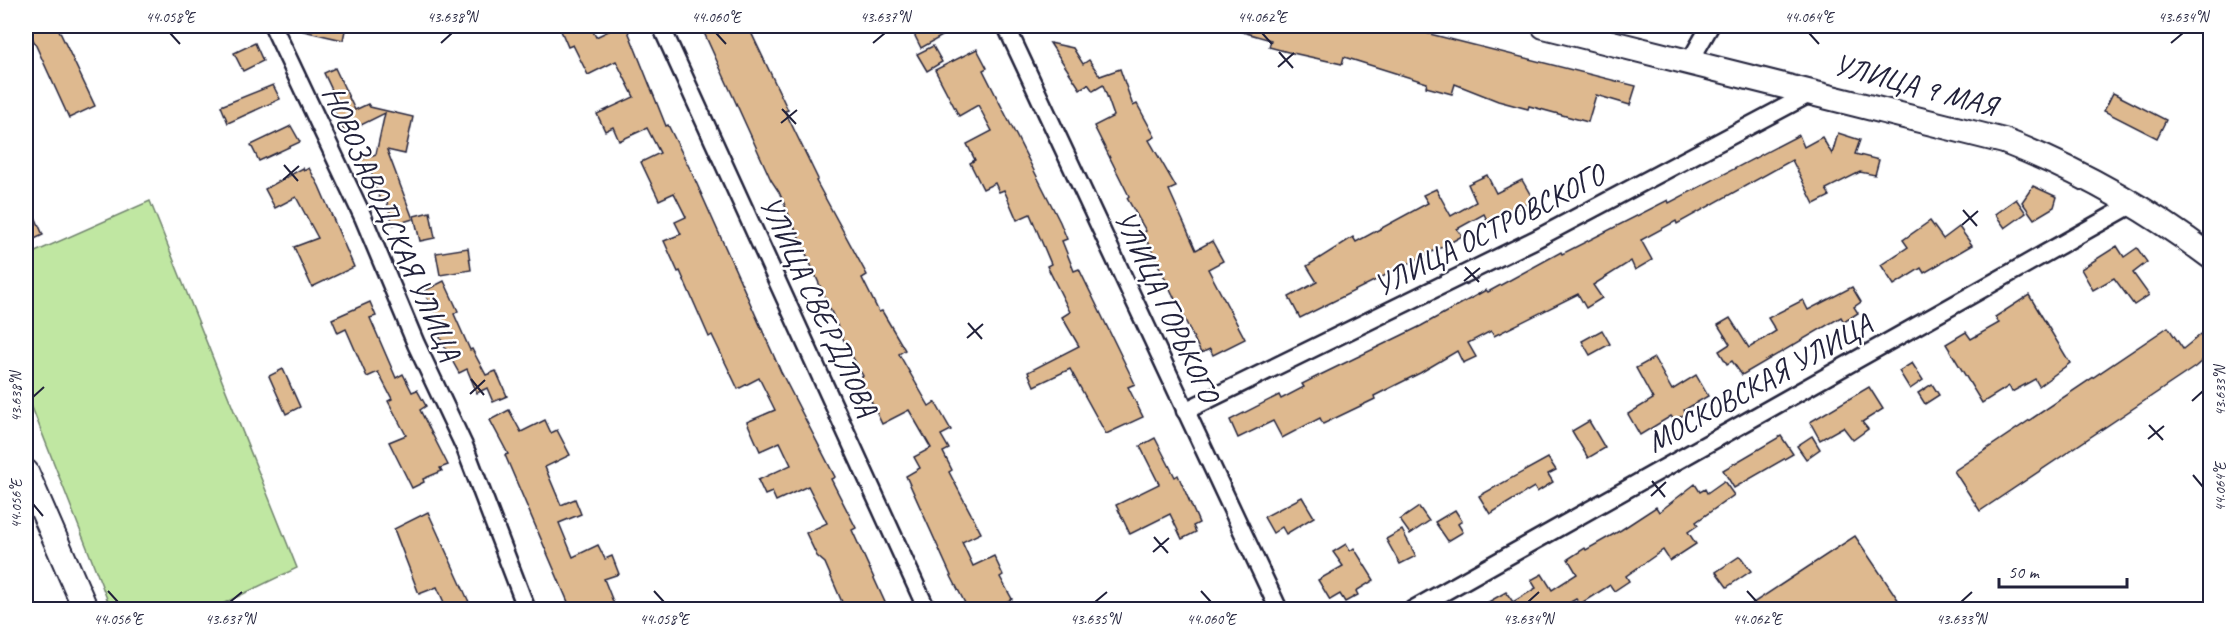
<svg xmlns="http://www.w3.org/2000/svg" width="2236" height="635" font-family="Caveat,sans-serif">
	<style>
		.green { fill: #c0e7a2; stroke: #71846e; stroke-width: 1.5 }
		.building { fill: #deb98f; stroke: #22223b; stroke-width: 1.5 }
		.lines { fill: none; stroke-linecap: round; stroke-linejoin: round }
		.street-casing { stroke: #22223b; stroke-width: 21 }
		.secondary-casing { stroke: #22223b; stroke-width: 28 }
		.street { stroke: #fff; stroke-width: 16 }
		.secondary { stroke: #fff; stroke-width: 24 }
		.ticks { fill: none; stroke: #22223b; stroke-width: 2 }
		.labels { text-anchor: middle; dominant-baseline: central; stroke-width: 5; stroke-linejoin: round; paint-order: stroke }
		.street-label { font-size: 30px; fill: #22223b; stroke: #fff }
		.neatline { fill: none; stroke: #22223b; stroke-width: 2 }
		.ticks-label { font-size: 15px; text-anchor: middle; fill: #22223b }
	</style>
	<rect width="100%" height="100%" fill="#fff"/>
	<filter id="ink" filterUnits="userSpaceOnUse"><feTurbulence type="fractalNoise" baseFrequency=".0167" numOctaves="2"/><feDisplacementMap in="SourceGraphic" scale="12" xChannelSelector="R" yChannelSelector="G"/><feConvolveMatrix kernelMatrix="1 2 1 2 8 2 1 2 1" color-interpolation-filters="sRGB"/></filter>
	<g filter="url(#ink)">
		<polygon class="green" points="150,201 297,568 212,609 111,609 26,392 26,256"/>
		<g class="building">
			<polygon points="27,26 57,26 95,106 69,118"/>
			<polygon points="304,26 346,26 343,40 303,31"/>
			<polygon points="559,26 576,26 578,31 590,26 596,37 619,26 626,26 666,126 668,125 692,173 781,372 835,477 831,479 856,528 852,530 888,609 845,609 825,563 817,556 806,533 827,523 808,486 776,501 772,492 765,495 758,480 791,465 780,442 760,451 747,422 775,410 759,378 738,389 712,335 709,337 680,271 678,272 664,241 681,234 675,222 686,217 674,193 659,200 641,162 660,153 647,128 619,141 613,127 605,131 597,114 634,97 616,61 588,75 573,45 568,47"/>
			<polygon points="701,26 748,26 788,110 785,111 818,179 816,181 867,275 862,278 879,312 882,311 905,350 899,354 929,406 935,402 951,430 941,435 949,449 943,452 952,470 949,472 981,533 962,542 973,566 994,556 1003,575 1000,577 1012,599 992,609 968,609 952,578 906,476 920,468 914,457 931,448 909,410 882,424 860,378 863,376 845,343 779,192 771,180"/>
			<polygon points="910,26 960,26 921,48"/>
			<polygon points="1235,26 1386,26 1406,31 1406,28 1636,86 1630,105 1596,95 1588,122 1529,106 1528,109 1498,101 1455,84 1452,94 1426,87 1427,83 1344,57 1342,64 1288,52 1269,47 1271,40 1235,30"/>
			<polygon points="255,43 263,61 243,71 234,53"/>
			<polygon points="1050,43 1073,48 1083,64 1089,60 1100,76 1120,69 1133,106 1137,104 1155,137 1149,140 1176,187 1169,190 1196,250 1212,241 1223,261 1208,269 1245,339 1213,355 1210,349 1201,353 1143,233 1146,231 1127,198 1129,196 1094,126 1114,116 1103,85 1093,91 1088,84 1080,89"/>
			<polygon points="933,46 942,62 927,71 917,54"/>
			<polygon points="977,49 987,68 983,70 1060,222 1067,239 1062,241 1074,271 1079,269 1135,384 1128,387 1143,417 1106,434 1070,369 1034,386 1028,372 1079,346 1062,317 1070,312 1047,266 1051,264 1030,214 1017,220 1004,190 999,192 995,183 983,189 970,163 975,160 967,144 992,131 978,105 959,116 935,70"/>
			<polygon points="335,68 355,110 368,104 370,107 413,117 405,154 387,150 413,219 393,225 386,198 380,200 370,170 364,172 359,160 376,154 385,113 345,133 333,108 339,105 324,73"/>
			<polygon points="273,85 280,99 228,123 221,106"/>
			<polygon points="2113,93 2166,120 2157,138 2104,111"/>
			<polygon points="291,126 300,142 259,161 251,145"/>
			<polygon points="1838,133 1860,140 1855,154 1879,160 1875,175 1860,172 1826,189 1830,196 1814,204 1792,160 1677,224 1676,221 1641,240 1652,260 1635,270 1631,261 1593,285 1602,298 1586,308 1578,294 1494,336 1491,331 1468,343 1476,357 1463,363 1457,351 1420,373 1374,396 1375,399 1323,424 1320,418 1282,438 1273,421 1238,438 1230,420 1279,395 1281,399 1304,387 1302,384 1316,377 1421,326 1486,290 1488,292 1561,252 1562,254 1668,200 1669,203 1799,135 1804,147 1822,137 1832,154"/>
			<polygon points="303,168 304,171 309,168 319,186 354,267 312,287 294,247 318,238 296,197 275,208 265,189"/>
			<polygon points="1487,175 1496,193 1522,180 1534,201 1488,222 1484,214 1457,229 1462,236 1448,244 1300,318 1289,297 1317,282 1307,266 1353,237 1356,242 1428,203 1423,195 1436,189 1451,216 1476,202 1468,184"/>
			<polygon points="2033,186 2057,197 2054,207 2034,219 2022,202"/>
			<polygon points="26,196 43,235 26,243"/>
			<polygon points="2016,199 2026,213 2005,228 1995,214"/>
			<polygon points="430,212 435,238 420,241 414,216"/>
			<polygon points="1930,221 1943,239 1959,227 1972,245 1924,273 1921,268 1894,285 1881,265 1908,247 1903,240"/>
			<polygon points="2117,246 2124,257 2137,248 2147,262 2133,273 2149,295 2134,305 2114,278 2093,290 2081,269"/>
			<polygon points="468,248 471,270 440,275 436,253"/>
			<polygon points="444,281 458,311 454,314 470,350 472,349 486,375 496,371 507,396 493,402 487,388 477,393 467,369 459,373 444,346 434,325 438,323 424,291"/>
			<polygon points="1852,287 1861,302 1854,307 1858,313 1844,322 1841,317 1742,375 1732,361 1727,364 1719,351 1730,344 1718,325 1730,318 1749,348 1776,331 1768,318 1803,300 1808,310"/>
			<polygon points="2029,295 2070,363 2039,386 2035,379 2012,392 2009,386 1982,403 1946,344 1966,332 1971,339 1999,323 1995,317"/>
			<polygon points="370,302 376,316 370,318 396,378 403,374 412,392 417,390 426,406 420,410 448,465 440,468 442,471 423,479 424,482 412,488 389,442 406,435 388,401 392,399 378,372 367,377 346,329 338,333 332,319"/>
			<polygon points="2211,326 2211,353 2195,367 1980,511 1954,471 2168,327 2183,349"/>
			<polygon points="1602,330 1610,344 1590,355 1582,341"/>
			<polygon points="1654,358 1672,390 1696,375 1708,396 1684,410 1686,414 1674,420 1671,416 1640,435 1628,414 1653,399 1636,368"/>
			<polygon points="1912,363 1923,380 1910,389 1899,371"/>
			<polygon points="283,369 300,407 286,414 269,376"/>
			<polygon points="1932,384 1939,395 1925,404 1918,393"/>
			<polygon points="1869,387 1883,409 1862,422 1868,429 1853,440 1843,427 1820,440 1810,422"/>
			<polygon points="509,410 521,432 545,420 551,433 557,430 570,455 545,467 561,505 575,499 581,514 559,523 573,557 598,545 605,559 612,556 619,574 604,579 614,604 601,609 571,609 505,455 508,454 490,420"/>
			<polygon points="1589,421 1605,448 1588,458 1572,431"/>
			<polygon points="1781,436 1793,454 1734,488 1723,470"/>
			<polygon points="1812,436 1820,449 1806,459 1797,446"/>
			<polygon points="1155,438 1175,477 1178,475 1199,523 1193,526 1196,532 1182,539 1170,514 1130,534 1116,505 1159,484 1140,446"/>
			<polygon points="1548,458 1556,470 1548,474 1553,482 1537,492 1534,487 1490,514 1479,496"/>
			<polygon points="1724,481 1734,495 1696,522 1698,525 1688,532 1696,544 1670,561 1663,550 1626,576 1629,581 1614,591 1610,585 1580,604 1576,599 1558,609 1476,609 1506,592 1513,602 1536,588 1531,580 1542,574 1552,590 1577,574 1568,559 1585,548 1586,550 1621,530 1656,507 1659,512 1695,484 1700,492 1705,489 1707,493"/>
			<polygon points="1302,497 1314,517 1286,534 1282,527 1273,533 1264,517"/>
			<polygon points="1419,507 1429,521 1410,534 1400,520"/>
			<polygon points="1455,510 1462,521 1458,524 1463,532 1448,541 1435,522"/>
			<polygon points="428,512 469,602 452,609 447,609 437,587 419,594 394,529"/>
			<polygon points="1402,530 1416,556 1400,564 1386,539"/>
			<polygon points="1855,536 1899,601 1887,609 1744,609"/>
			<polygon points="1346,544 1350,551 1354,548 1374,580 1356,591 1358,595 1345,602 1340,594 1330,600 1318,580 1343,566 1333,552"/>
			<polygon points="1740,556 1751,571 1727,587 1716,572"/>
		</g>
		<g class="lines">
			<defs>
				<g id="street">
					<polyline points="273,26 363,217 416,344 465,448 527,610"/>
					<polyline points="661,26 927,610"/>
					<polyline points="1006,26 1279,610"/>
					<polyline points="1690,61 1710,26"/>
					<polyline points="1185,411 1534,240 1815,91"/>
					<polyline points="1412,610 2133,204"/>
				</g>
				<g id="secondary">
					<path d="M1544,26L2004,141C2079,170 2146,208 2210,256"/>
					<polyline points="26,472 86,610"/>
				</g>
			</defs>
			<use href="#street" class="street-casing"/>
			<use href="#secondary" class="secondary-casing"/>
			<use href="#street" class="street"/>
			<use href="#secondary" class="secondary"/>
		</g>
	</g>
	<path class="ticks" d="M170,33L180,44M716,33L726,44M1262,33L1272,44M1809,33L1819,44M441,43L452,33M873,43L885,33M2171,43L2183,33M1279,52L1293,68M1278,67L1294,53M782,109L796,124M781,123L797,110M284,165L298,181M283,180L299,166M1963,210L1977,226M1962,225L1978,211M1465,267L1479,282M1464,281L1480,268M968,323L982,339M967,338L983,324M471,379L484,395M470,394L485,380M33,397L44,387M2192,401L2203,391M2149,425L2163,440M2148,439L2164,426M2193,475L2203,487M1652,481L1665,497M1651,496L1666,482M33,504L43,516M1154,537L1168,553M1153,552L1169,538M108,591L118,602M654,591L664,602M1201,591L1211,602M1747,591L1757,602M230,602L242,592M1095,602L1107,592M1528,602L1539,592M1961,602L1972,592"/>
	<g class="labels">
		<g class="street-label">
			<text transform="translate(1915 85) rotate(15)">УЛИЦА 9 МАЯ</text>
			<text transform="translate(392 223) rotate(66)">НОВОЗАВОДСКАЯ УЛИЦА</text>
			<text transform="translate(1489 230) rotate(-27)">УЛИЦА ОСТРОВСКОГО</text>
			<text transform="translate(819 306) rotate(65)">УЛИЦА СВЕРДЛОВА</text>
			<text transform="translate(1167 306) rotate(65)">УЛИЦА ГОРЬКОГО</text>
			<text transform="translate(1759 383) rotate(-29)">МОСКОВСКАЯ УЛИЦА</text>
		</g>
	</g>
	<rect width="2236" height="635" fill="none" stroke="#fff" stroke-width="66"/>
	<path d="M1999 578v9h128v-9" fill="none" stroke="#22223b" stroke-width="3"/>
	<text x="2008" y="578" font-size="18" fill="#22223b" stroke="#ffffff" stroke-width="4.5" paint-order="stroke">50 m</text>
	<rect x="33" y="33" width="2170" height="569" class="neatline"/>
	<g class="ticks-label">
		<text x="170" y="22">44.058°E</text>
		<text x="452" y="22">43.638°N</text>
		<text x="716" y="22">44.060°E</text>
		<text x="885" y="22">43.637°N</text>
		<text x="1262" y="22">44.062°E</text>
		<text x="1809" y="22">44.064°E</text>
		<text x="2183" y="22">43.634°N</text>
		<text transform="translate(2220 391) rotate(-90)" y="5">43.633°N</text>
		<text transform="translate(16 397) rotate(-90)" y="5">43.638°N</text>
		<text transform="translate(2220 487) rotate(-90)" y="5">44.064°E</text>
		<text transform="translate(16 504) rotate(-90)" y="5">44.056°E</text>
		<text x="118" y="624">44.056°E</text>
		<text x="230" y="624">43.637°N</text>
		<text x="664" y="624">44.058°E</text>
		<text x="1095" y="624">43.635°N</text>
		<text x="1211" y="624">44.060°E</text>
		<text x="1528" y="624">43.634°N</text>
		<text x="1757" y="624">44.062°E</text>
		<text x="1961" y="624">43.633°N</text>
	</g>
</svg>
